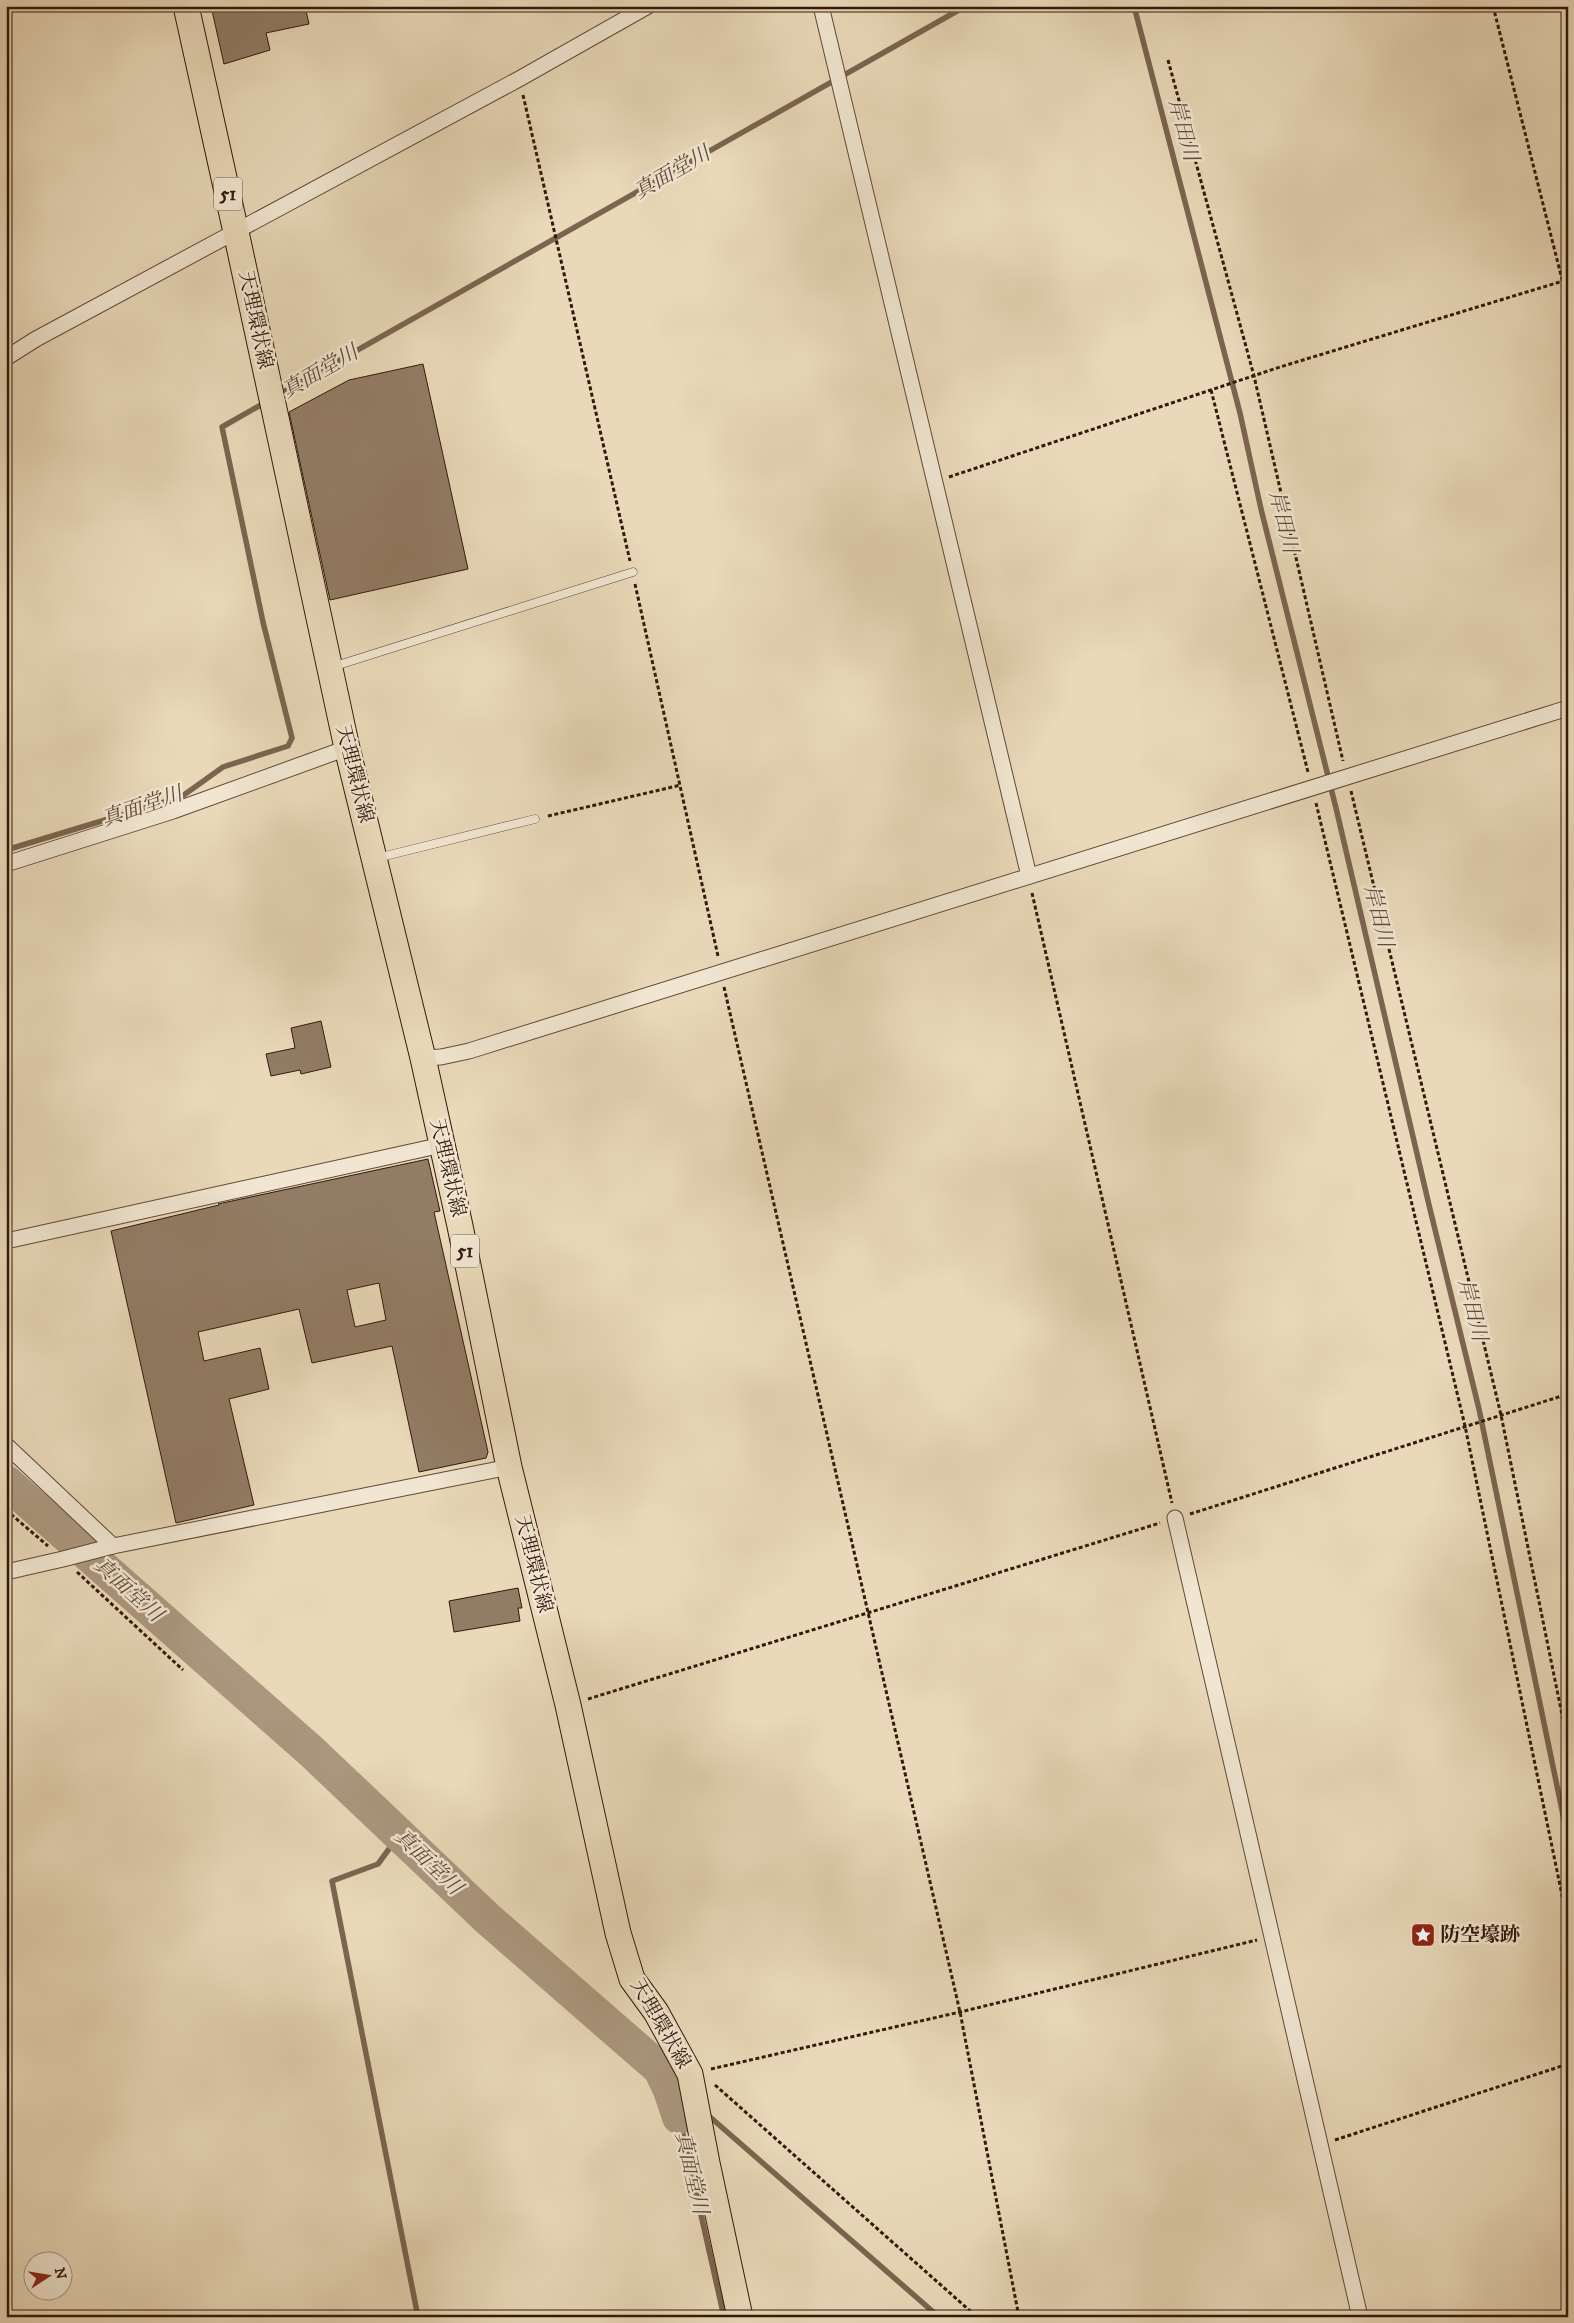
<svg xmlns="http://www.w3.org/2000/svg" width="1574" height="2323" font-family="'IM FELL DW Pica','Noto Serif JP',serif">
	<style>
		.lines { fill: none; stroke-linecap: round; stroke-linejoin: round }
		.stream { stroke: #7b6450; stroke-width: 5.5 }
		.river { stroke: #ab977e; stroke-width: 34 }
		.building { fill: #927c65; stroke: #33180b; fill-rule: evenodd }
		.lane-casing { stroke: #604836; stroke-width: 9 }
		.street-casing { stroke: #604836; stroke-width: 17 }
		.primary-casing { stroke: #33180b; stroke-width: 27 }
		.path { stroke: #33180b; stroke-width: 3; stroke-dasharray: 4 2.5; stroke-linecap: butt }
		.lane { stroke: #f1e6d2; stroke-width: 8 }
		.street { stroke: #f1e6d2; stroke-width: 15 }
		.primary { stroke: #e9d9b9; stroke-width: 25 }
		.labels { text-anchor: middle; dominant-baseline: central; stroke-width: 5; stroke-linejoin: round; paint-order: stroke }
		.shield { fill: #f1e6d2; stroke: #6c5647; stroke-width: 1 }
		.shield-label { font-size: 19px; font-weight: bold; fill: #33180b }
		.street-label { font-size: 20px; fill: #33180b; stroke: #f1e6d2 }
		.poi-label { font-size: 20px; font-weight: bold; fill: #33180b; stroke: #f1e6d2; text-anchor: start }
		.water-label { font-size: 21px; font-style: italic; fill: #634b39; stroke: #f1e6d2 }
	</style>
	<rect width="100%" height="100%" fill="#e9d9b9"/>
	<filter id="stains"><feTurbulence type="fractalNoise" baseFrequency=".004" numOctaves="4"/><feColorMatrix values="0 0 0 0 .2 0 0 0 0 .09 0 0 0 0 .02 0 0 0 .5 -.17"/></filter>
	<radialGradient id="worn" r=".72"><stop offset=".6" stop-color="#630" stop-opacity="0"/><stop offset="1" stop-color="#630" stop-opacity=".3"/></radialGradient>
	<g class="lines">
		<g class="stream">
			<polyline points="1134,6 1240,413 1261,509 1336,808 1429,1205 1479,1409 1568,1839"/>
			<polyline points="278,395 966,6"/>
			<polyline points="6,850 181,797 223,767 288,746 292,738 263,622 222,427 266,402"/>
			<polyline points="400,1834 378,1864 332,1881 418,2317"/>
			<polyline points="679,2117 724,2317"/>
			<polyline points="710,2117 939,2317"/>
		</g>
		<polyline class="river" points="6,1482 312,1752 489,1920 660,2069 670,2090 679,2117"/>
	</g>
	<g class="building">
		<polygon points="211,6 305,6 309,24 266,33 270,50 224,64"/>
		<polygon points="423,364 468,569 330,600 289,412 349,380"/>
		<polygon points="321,1021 331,1067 301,1074 300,1070 271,1076 266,1054 295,1048 291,1028"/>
		<path d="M428,1159L440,1211L434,1212L488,1452L486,1458L419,1472L392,1346L312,1363L299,1309L198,1332L204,1361L260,1348L269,1389L229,1399L254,1505L176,1523L111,1231L219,1205L218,1204ZM379,1283L386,1320L355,1327L347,1290Z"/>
		<polygon points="518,1588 522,1608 518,1608 520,1621 454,1632 449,1601"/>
	</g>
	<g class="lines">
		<defs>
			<g id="lane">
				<polyline points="332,667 633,572"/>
				<polyline points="377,858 535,819"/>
			</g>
			<g id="street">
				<polyline points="821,6 1029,876"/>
				<polyline points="6,358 36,339 519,79 648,6"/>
				<polyline points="6,864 173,811 347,748"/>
				<polyline points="423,1058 441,1057 469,1051 1568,708"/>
				<polyline points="6,1241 442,1145"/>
				<polyline points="6,1445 113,1546"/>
				<polyline points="1175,1518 1360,2317"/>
				<polyline points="6,1572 63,1559 113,1546 509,1467"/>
			</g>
			<polyline id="primary" points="186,6 236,232 347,748 423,1058 460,1226 509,1467 568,1705 618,1933 632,1979 656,2012 690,2074 707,2163 740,2317"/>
		</defs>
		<use href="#lane" class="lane-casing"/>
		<use href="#street" class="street-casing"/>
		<use href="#primary" class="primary-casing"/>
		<g class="path">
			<polyline points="1493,6 1568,303"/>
			<polyline points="1168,60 1254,376 1343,761"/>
			<polyline points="523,95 630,561"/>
			<polyline points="1211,390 1308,772"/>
			<polyline points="949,477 1280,367 1563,281"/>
			<polyline points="635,584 718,956"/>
			<polyline points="1351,791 1501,1415 1568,1744"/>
			<polyline points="1316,803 1465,1426 1568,1924"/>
			<polyline points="548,816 681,785"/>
			<polyline points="1032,893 1172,1503"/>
			<polyline points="724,987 960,2012 1019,2317"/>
			<polyline points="6,1510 48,1546"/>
			<polyline points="1190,1514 1568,1394"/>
			<polyline points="77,1572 183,1670"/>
			<polyline points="588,1699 1160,1523"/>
			<polyline points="711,2069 960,2012 1257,1940"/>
			<polyline points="715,2085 977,2317"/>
			<polyline points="1335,2140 1568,2064"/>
		</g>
		<use href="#lane" class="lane"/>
		<use href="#street" class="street"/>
		<use href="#primary" class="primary"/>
	</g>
	<defs>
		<symbol id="sight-square" viewBox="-11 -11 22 22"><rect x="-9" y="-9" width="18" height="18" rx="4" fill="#8f2418" stroke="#f1e6d2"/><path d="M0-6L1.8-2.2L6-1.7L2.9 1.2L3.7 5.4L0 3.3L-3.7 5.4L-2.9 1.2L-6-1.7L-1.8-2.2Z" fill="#fff"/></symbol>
	</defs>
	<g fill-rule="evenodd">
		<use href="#sight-square" x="1409" y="1921" width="28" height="28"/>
	</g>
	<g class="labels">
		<g class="shield">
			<rect x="214" y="177.5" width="28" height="33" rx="4"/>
			<rect x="451" y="1234.5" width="28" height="33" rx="4"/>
		</g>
		<g class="shield-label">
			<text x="228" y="194">51</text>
			<text x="465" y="1251">51</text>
		</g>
		<g class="street-label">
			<text transform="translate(255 320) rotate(78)">天理環状線</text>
			<text transform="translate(354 774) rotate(76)">天理環状線</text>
			<text transform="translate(447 1168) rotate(77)">天理環状線</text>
			<text transform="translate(533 1564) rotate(76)">天理環状線</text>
			<text transform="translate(660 2024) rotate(60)">天理環状線</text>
		</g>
		<g class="poi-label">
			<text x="1440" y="1935">防空壕跡</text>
		</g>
		<g class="water-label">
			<text transform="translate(1183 130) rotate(75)">岸田川</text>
			<text transform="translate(672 173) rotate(-30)">真面堂川</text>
			<text transform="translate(320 372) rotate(-30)">真面堂川</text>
			<text transform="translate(1283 522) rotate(76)">岸田川</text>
			<text transform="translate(142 807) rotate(-19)">真面堂川</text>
			<text transform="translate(1378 916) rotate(76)">岸田川</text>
			<text transform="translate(1472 1310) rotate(76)">岸田川</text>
			<text transform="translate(128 1590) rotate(42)">真面堂川</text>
			<text transform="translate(428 1862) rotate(44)">真面堂川</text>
			<text transform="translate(691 2173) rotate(77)">真面堂川</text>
		</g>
	</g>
	<rect width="1574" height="2323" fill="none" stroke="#e9d9b9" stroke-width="25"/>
	<rect x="8" y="8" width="1559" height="2308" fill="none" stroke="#33180b" stroke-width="2.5"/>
	<rect x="12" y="12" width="1549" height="2298" fill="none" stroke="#33180b"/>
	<g transform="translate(48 2276) rotate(78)"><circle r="24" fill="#f1e6d2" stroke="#a59482"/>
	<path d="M0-4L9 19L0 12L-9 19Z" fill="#8f2418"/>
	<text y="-8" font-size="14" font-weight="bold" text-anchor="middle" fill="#33180b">N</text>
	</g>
	<rect width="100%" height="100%" filter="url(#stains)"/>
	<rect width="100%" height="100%" fill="url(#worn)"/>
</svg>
